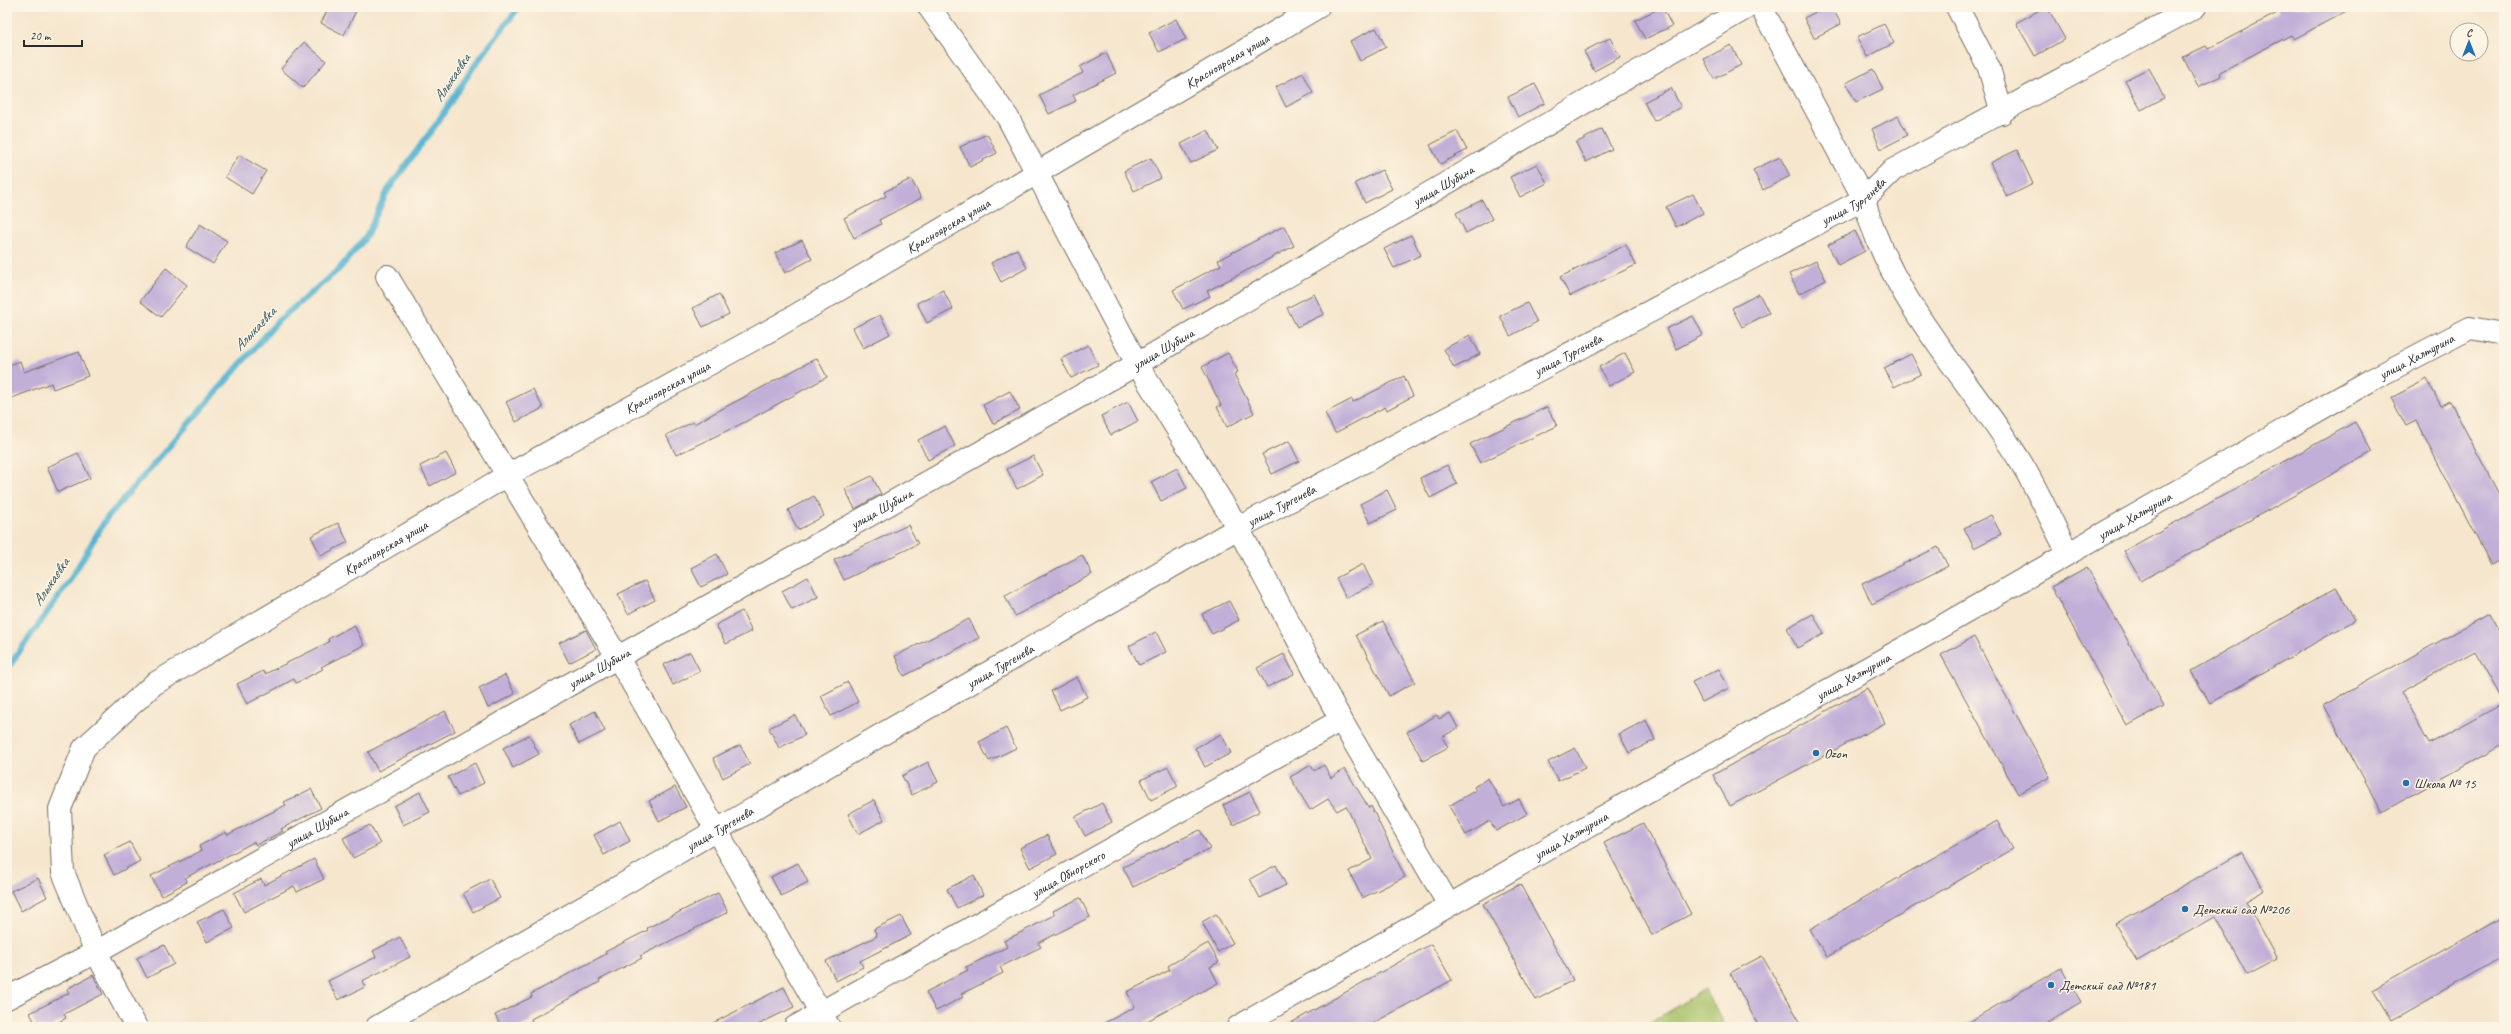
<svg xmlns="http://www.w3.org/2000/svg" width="2511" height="1034" font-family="Caveat,sans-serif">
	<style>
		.green { fill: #a7c167; stroke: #697649 }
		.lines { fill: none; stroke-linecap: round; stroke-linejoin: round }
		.stream { stroke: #51b3d0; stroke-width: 6 }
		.building { fill: #c1afd8; fill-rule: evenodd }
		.minor-casing { stroke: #726c64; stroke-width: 24 }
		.minor { stroke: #fff; stroke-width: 22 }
		.poi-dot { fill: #1f6fb2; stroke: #fcf5e5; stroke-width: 1.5 }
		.labels { text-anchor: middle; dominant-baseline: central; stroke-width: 3; stroke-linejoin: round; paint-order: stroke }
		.street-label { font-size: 14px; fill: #2b2b2b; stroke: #fcf5e5 }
		.poi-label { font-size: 14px; fill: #2b2b2b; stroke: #fcf5e5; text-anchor: start }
		.water-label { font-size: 15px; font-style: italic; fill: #385b65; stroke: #fcf5e5 }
	</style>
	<rect width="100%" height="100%" fill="#fcf5e5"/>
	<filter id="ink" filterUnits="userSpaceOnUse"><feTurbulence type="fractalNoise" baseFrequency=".025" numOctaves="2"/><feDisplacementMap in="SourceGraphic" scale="8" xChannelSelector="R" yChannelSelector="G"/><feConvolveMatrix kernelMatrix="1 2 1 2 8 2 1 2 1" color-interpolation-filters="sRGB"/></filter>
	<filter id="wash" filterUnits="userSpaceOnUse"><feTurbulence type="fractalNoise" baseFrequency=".012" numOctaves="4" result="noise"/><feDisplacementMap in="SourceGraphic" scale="16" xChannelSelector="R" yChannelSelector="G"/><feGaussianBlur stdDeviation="0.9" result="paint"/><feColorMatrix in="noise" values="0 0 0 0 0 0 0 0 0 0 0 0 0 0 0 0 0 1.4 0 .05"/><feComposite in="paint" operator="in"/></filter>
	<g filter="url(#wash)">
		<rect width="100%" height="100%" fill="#f6e6cd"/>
		<polygon class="green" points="1705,989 1726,1027 1642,1027 1644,1026"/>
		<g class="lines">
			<polyline class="stream" points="7,669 70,580 106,519 278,321 339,269 366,237 388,190 437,123 472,69 519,7"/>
		</g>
		<g id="blocks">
			<g class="building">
				<polygon points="329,7 358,7 344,35 321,23"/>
				<polygon points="1662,7 1672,26 1645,39 1635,20"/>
				<polygon points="1826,7 1832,7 1841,24 1814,38 1804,18"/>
				<polygon points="2045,7 2047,7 2065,39 2035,56 2016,23"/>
				<polygon points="2277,7 2354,7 2294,39 2291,35 2220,72 2221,76 2198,87 2183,57 2206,46 2208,49 2279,12"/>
				<polygon points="1176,19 1186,39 1159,52 1149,33"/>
				<polygon points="1884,24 1894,43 1867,57 1857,37"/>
				<polygon points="1376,28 1386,47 1360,61 1350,41"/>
				<polygon points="1610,38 1620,57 1594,71 1584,51"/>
				<polygon points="304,42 326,61 303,88 281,69"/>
				<polygon points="1731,45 1741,65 1714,79 1704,59"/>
				<polygon points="1106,53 1116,73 1073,95 1076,101 1049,114 1039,95 1083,73 1080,67"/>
				<polygon points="2149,68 2164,98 2141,110 2125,80"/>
				<polygon points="1873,69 1883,89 1856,102 1846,83"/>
				<polygon points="1303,73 1313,93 1286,107 1276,87"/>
				<polygon points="1535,84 1545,103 1518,117 1508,97"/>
				<polygon points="1671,88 1681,107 1654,121 1644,102"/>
				<polygon points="1898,116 1908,135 1881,149 1872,129"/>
				<polygon points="1602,129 1612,149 1586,162 1576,143"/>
				<polygon points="1208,130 1218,150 1191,163 1181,144"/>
				<polygon points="1457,131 1467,150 1440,164 1430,145"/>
				<polygon points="987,134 997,153 970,167 960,147"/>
				<polygon points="2017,150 2033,184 2007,197 1990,163"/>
				<polygon points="239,155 266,171 252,194 225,177"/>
				<polygon points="1780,157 1790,176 1763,190 1753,170"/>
				<polygon points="1151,158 1161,178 1134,191 1124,171"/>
				<polygon points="1537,164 1547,183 1520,197 1510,177"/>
				<polygon points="1382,170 1392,189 1365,203 1355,183"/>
				<polygon points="911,179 921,198 879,220 881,224 854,238 844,218 886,196 884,192"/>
				<polygon points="1693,194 1703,213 1676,227 1666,207"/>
				<polygon points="1482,200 1492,219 1466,233 1456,213"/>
				<polygon points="200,224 227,241 213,264 186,247"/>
				<polygon points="1284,226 1294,246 1207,291 1210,296 1183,309 1173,290 1221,265 1218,260"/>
				<polygon points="1855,231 1865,251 1838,265 1828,245"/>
				<polygon points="1411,235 1421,255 1394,268 1384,249"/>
				<polygon points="802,240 812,259 785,273 775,253"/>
				<polygon points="1626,245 1636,265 1570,296 1560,277"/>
				<polygon points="1017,249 1027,268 1001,282 991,263"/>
				<polygon points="1816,261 1826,280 1799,294 1789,274"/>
				<polygon points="166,268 187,285 161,317 140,301"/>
				<polygon points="943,290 953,309 927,323 917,303"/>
				<polygon points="719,294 729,314 703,327 693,308"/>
				<polygon points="1314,294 1324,314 1297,327 1287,308"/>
				<polygon points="1759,294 1769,313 1742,327 1732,308"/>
				<polygon points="1527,303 1537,322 1510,336 1500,316"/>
				<polygon points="880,315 890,334 863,348 853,328"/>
				<polygon points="1693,316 1703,335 1676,349 1666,329"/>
				<polygon points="1470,335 1480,354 1454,368 1444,349"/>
				<polygon points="1088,345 1098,365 1071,378 1061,359"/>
				<polygon points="79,352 88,376 53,389 51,383 7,400 7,366 20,361 24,372"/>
				<polygon points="1228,353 1238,372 1234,374 1254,413 1227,427 1217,407 1221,405 1202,367"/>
				<polygon points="1625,353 1635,372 1609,386 1599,367"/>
				<polygon points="1911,354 1921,374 1894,387 1884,368"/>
				<polygon points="817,358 827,377 743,423 676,455 666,435 693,422 694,424"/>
				<polygon points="1404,376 1413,396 1387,410 1385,407 1335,433 1325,413 1352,399 1353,402"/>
				<polygon points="2427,379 2441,406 2450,401 2504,504 2504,558 2491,565 2416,421 2406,426 2391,398"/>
				<polygon points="533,389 543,408 516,422 506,402"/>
				<polygon points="1010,391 1020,410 993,424 983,405"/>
				<polygon points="1128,402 1138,421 1111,435 1101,416"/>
				<polygon points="1547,407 1557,426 1480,463 1470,444"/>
				<polygon points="2355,422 2372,452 2141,581 2124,551"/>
				<polygon points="945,426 955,446 928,460 918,440"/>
				<polygon points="1289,441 1299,461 1272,474 1262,454"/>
				<polygon points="78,453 90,478 58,492 47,467"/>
				<polygon points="446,453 456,472 430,486 420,466"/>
				<polygon points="1033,456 1043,475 1017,489 1007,469"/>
				<polygon points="1447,465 1457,484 1430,498 1420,478"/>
				<polygon points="1177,468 1187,488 1161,501 1151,482"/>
				<polygon points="872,476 881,494 855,509 845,489"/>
				<polygon points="1387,490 1397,510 1370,523 1360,504"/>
				<polygon points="814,496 824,516 798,530 788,510"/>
				<polygon points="1991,515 2001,534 1974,548 1964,528"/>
				<polygon points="338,523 348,542 321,556 311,536"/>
				<polygon points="908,525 918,544 844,580 834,560"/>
				<polygon points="1938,547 1948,566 1872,604 1862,584"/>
				<polygon points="717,554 727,574 701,587 691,568"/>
				<polygon points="1082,555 1092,574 1015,616 1005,596"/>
				<polygon points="1363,564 1373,584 1346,598 1336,578"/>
				<polygon points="2087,567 2164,706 2127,726 2051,587"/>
				<polygon points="808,577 818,597 792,610 782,591"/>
				<polygon points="645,581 655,600 628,614 618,594"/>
				<polygon points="2336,588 2355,620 2210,703 2191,671"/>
				<polygon points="1229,601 1239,620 1212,634 1202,614"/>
				<polygon points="742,611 752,631 726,644 716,625"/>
				<polygon points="1813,614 1824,634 1797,648 1787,628"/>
				<path d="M2489,614L2504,641V744L2382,812L2324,705ZM2475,651L2504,703L2429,744L2401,692Z"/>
				<polygon points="969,619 979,638 904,676 895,656"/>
				<polygon points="1383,621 1415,682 1389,696 1356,635"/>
				<polygon points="354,625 364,645 321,667 323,669 296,683 294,679 247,704 237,684 263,671 265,674 329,642 328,639"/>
				<polygon points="586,630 596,649 569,663 559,643"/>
				<polygon points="1156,632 1166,652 1139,665 1129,646"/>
				<polygon points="1974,637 2050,777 2018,794 1941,655"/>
				<polygon points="690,652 700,671 673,685 663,665"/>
				<polygon points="1284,654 1294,674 1267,687 1257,668"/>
				<polygon points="1719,669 1729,688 1702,702 1692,682"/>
				<polygon points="505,675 515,694 488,708 479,688"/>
				<polygon points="1077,677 1087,697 1060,710 1051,691"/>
				<polygon points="848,682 858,702 831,716 821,696"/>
				<polygon points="1867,688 1885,723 1730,806 1713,775"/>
				<polygon points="445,711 455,731 378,771 368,752"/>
				<polygon points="595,711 605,731 579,744 569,725"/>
				<polygon points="1450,713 1458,728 1442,737 1448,747 1423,761 1407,732 1437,715 1439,719"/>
				<polygon points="795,715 805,735 779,748 769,728"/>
				<polygon points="1646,720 1655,740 1629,753 1619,734"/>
				<polygon points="1006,728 1016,748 989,761 979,742"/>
				<polygon points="1221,734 1231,753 1205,767 1195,748"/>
				<polygon points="529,735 539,754 513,768 503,748"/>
				<polygon points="740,745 750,764 723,778 713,758"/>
				<polygon points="1575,748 1585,768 1558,781 1548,762"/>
				<polygon points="928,762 938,782 912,795 902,776"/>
				<polygon points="475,763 484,783 458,796 448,777"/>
				<polygon points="1311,765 1314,771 1324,765 1331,778 1345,769 1369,808 1371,806 1405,877 1362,898 1349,871 1372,859 1346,806 1337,811 1328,799 1310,810 1290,777"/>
				<polygon points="1168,767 1178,786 1151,800 1141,780"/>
				<polygon points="1488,778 1504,807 1519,799 1527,814 1496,831 1490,821 1466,835 1449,806 1476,790 1474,787"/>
				<polygon points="675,787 686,807 659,821 649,801"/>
				<polygon points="311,789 321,808 281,829 283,831 256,845 254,842 185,878 187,882 161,896 151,876 201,851 199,846 226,832 227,835 286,805 284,802"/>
				<polygon points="420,792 430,812 403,825 394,806"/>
				<polygon points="1250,792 1260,811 1233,825 1223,805"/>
				<polygon points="874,800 884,820 858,834 848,814"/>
				<polygon points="1102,803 1112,822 1085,836 1075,817"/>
				<polygon points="620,821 630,841 604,855 594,835"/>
				<polygon points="1997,821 2013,849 1827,957 1810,929"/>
				<polygon points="1643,823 1691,914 1652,935 1604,843"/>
				<polygon points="370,825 380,844 353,858 343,838"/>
				<polygon points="1200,830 1210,849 1133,887 1123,867"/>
				<polygon points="1047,835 1057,854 1030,868 1020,848"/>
				<polygon points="130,842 140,861 114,875 104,855"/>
				<polygon points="2243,852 2264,890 2245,901 2277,959 2247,975 2215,917 2137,961 2115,924"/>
				<polygon points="314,859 324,879 297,892 294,886 244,912 234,893 261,879 264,885"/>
				<polygon points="798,863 808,882 781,896 771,877"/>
				<polygon points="1276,865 1286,885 1260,898 1250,879"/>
				<polygon points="974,875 983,895 957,908 947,889"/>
				<polygon points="38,878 47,897 21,911 11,891"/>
				<polygon points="490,879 500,898 473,912 463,893"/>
				<polygon points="1520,884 1573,980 1536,1000 1483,904"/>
				<polygon points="718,893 728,912 640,956 642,958 599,980 600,982 531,1019 532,1021 520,1027 501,1027 495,1015 532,997 531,994 606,954 605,952 648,930 647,928"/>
				<polygon points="1080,898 1090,917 1038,943 1041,947 1000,967 1003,973 961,994 963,997 936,1011 926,992 968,970 966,967 1007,947 1004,941 1055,915 1053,911"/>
				<polygon points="224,909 234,928 207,942 197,922"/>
				<polygon points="1216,914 1233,943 1218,952 1202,922"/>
				<polygon points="901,916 911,935 860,961 863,967 836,981 826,961 877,936 874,929"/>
				<polygon points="2504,916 2504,956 2391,1020 2373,990"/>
				<polygon points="400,937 410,957 362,981 365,987 338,1000 328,981 376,957 373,951"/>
				<polygon points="1208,943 1219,962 1210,967 1218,983 1136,1027 1097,1027 1135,1007 1127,992 1170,970 1168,966"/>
				<polygon points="1431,944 1452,980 1366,1027 1284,1027"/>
				<polygon points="164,945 174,964 147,978 137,958"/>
				<polygon points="1762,956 1803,1027 1759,1027 1730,973"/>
				<polygon points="2061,968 2081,1002 2039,1027 1960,1027"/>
				<polygon points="93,975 103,994 64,1014 66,1018 50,1027 37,1027 30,1013 69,993 67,989"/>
				<polygon points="784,987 794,1007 767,1020 754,1027 705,1027"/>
			</g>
		</g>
	</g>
	<g filter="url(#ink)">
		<use href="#blocks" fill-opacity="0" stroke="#726c64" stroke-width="1"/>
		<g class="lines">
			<defs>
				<g id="minor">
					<polyline points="929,7 1008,118 1137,364 1238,528 1341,720 1449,905"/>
					<path d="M1761,7L1864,199C1889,299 1967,376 2020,461C2038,490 2052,523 2068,553"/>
					<polyline points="1957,7 1989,68 2002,113"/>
					<polyline points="387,276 618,658 829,1027"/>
					<path id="s1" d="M7,998L96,952L1137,364L1748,7"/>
					<path id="s2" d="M136,1027L96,952L63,872L60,809L84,748L154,684L508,475L776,327L1318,7"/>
					<path id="s3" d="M377,1027L1238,528L1864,199L1893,170L2195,7"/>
					<path id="s4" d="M795,1027L1341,720"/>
					<path id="s5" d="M1238,1027L1648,791L1909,645L2371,380L2470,328L2504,334"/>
				</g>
			</defs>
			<use href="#minor" class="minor-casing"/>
			<use href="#minor" class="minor"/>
		</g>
	</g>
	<g class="poi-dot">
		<circle cx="1816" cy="753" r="4"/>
		<circle cx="2406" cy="783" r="4"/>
		<circle cx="2185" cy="909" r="4"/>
		<circle cx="2051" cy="985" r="4"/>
	</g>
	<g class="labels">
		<g class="street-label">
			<text stroke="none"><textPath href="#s2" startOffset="1636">Красноярская улица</textPath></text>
			<text stroke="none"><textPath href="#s1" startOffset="1650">улица Шубина</textPath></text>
			<text stroke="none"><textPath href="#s3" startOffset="1692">улица Тургенева</textPath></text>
			<text stroke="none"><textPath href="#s2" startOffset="1312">Красноярская улица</textPath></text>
			<text stroke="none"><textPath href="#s1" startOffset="1326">улица Шубина</textPath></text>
			<text stroke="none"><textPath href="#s3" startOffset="1368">улица Тургенева</textPath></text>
			<text stroke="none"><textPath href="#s5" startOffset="1356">улица Халтурина</textPath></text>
			<text stroke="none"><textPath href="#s2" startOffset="988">Красноярская улица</textPath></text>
			<text stroke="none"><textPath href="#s3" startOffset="1044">улица Тургенева</textPath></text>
			<text stroke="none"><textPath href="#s1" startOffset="1002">улица Шубина</textPath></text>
			<text stroke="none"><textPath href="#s5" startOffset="1032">улица Халтурина</textPath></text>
			<text stroke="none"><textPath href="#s2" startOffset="664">Красноярская улица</textPath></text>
			<text stroke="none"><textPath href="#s3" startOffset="720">улица Тургенева</textPath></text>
			<text stroke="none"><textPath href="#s1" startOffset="678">улица Шубина</textPath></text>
			<text stroke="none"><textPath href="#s5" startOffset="708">улица Халтурина</textPath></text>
			<text stroke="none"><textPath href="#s1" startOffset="354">улица Шубина</textPath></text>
			<text stroke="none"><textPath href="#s3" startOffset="396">улица Тургенева</textPath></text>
			<text stroke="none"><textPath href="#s5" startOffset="384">улица Халтурина</textPath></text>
			<text stroke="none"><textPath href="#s4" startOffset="313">улица Обнорского</textPath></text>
		</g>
		<g class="poi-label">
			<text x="1824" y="753">Ozon</text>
			<text x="2414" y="783">Школа № 15</text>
			<text x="2193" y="909">Детский сад №206</text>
			<text x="2059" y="985">Детский сад №181</text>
		</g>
		<g class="water-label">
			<text transform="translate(452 78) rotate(-56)">Алыкаевка</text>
			<text transform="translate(255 329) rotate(-47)">Алыкаевка</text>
			<text transform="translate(51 582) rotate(-56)">Алыкаевка</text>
		</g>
	</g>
	<rect width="2511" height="1034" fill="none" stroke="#fcf5e5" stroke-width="24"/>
	<g transform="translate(2469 42)"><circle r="19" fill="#fcf5e5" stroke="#a8a49b"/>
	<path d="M0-3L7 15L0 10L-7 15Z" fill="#1f6fb2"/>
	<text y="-6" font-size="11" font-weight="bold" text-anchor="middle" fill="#2b2b2b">С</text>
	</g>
	<path d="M24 40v6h58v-6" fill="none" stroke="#2b2b2b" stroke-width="2"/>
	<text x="30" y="40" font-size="12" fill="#2b2b2b" stroke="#fcf5e5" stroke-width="3" paint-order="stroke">20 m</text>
</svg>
